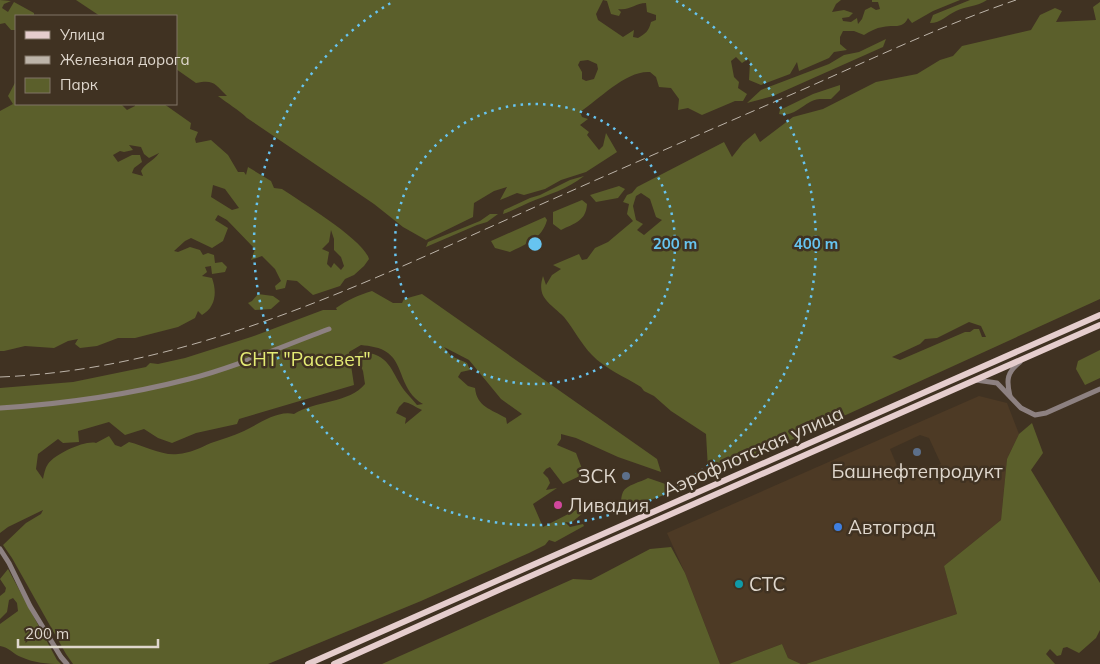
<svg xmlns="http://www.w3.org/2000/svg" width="1100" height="664" font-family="Mulish,sans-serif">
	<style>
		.built { fill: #4d3a25; fill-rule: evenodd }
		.green { fill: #5b5f2b; fill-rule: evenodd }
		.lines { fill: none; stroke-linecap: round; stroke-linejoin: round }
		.minor { stroke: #8d8181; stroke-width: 5 }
		.major { stroke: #e5cdcd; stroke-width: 6 }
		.rail { stroke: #bdb4a9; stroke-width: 1; stroke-dasharray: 10 5; stroke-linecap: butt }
		.ring { fill: none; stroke: #67c4f0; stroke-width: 2.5; stroke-dasharray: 2.5 5 }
		.service-dot { fill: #5c6f8a; stroke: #403222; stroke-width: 2 }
		.hotel-dot { fill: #d1479c; stroke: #403222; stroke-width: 2 }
		.shop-dot { fill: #3f7fe0; stroke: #403222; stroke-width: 2 }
		.culture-dot { fill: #0f9aa8; stroke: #403222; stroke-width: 2 }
		.labels { text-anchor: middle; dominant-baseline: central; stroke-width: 5; stroke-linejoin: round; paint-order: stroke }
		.park-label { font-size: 19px; fill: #e4eb74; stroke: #403222 }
		.street-label { font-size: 19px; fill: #dfd7cd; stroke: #403222 }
		.poi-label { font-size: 19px; fill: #dfd7cd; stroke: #403222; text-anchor: start }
		.centre { fill: #67c4f0; stroke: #403222; stroke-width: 2.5 }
		.ring-label { font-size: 15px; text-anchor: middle; font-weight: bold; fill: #67c4f0; stroke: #403222; stroke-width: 5; stroke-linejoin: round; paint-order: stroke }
	</style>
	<rect width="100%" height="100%" fill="#403222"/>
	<path class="built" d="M979,396L1007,403L1019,434L1007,459L1001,520L944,566L957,614L806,664H801L788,658L782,644L729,664H720L685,573L667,533ZM920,435L929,438L941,464L903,480L890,449Z"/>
	<g class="green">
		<polygon points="0,0 11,1 4,4 2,8 8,12 14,2 34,13 34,16 16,16 16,30 11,30 5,23 0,24"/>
		<path d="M76,0H841L836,4L832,12L844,10L853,13L849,17L842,18L843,21L851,22L857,18L858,24L862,19L865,10L871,7L876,10L880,9L878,2H872V0H960L933,11L912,23L908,18C902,30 894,24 883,27C876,28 870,31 864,35L854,31H843L840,37V44L847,50L834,52L829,58L799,71L797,62L790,74L761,85L749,80L750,62L748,59L742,63L736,57L731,61L734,77L739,82L738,88L747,94L743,101H735L702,115L688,108L678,110L679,99L671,88L659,87L656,77L650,72C627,70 599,99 580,112L582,117L588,119L580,125L589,132L587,135L599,150L603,146L606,133L617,152L586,172L561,180L545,189L524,195L517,193L500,200L507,187L494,191L474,203L473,217L426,240L403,227L374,204L247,118C238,109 228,104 218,96H227C215,84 214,79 196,83L176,69V16H100ZM603,0L607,1L611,14L619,16L621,12L618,9C630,11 635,3 646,3L647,12L656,15V20L651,22C649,31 645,34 638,38L633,37L634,30L623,37L598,20L596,14ZM588,60L597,64L598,69L594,79L586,81L582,79V72L578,65L580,61Z"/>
		<path d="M970,0H987C977,7 965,6 956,11C947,15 941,23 930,23L933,15Z"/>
		<path d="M1100,2V299L719,473L708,469L706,434L671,411L654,396L644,391L641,387C625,377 604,368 592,355C581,344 574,329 564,317C550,303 536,298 543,276L546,285L552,275L561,269L553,265L579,254L582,260L587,259L595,248L608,242L633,221L627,214L629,204L623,202L627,195L632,193L637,187L724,142L732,157L743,143L755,133L760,142L793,117L823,109L876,82L917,74L940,60L953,56L962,46L1031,30L1040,15L1055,8L1062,11L1056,22L1096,20L1093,7ZM641,193L650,199L656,217L662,220L644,235L637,230L643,224L636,220L633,206L636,196ZM969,322L981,326L986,337H982L979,329H974L970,332H965L900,360L892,357L920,344L925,339L937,338Z"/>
		<polygon points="886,39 883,47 773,96 747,103 761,90 829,64 844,55 859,52"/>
		<path d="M16,81V104H116L122,105L127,110L135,106V104H164L191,123L190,129L198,132L195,139L196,143L211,140L228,155L238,172H244L246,175L248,167L271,181L274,188L282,189C301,202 364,240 369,259L364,266L354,275L345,279L340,286L313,295L297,281L287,280L285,288L276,290L275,286L281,281L275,269L262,256L251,260L255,249L227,220L218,215L215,220L228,228L223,241L212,248L191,238L185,241L174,251L178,252L190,247L200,250L203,255L208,253L214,255L215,263L222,262L227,267L225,272L212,274L211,266L205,267L207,272L202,276L212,278C217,292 216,307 202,315L198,311L195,318L178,327L135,338H118L97,346L80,348L75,344L78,339L68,341L54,348L25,346L4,351H0V111L13,104L8,96ZM129,145L141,147L144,154L149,158L159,153C153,162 146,162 141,171L143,176L132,173L134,168L142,162L140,155H132L118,162L113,155L120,151L124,152L133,150ZM213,185L225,189L239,208L232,210L211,197ZM331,230L334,239V250L341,257L344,266L341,270L334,263L331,268L327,264L329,252L322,249L329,242Z"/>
		<path d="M840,85V90L831,99C823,99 816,98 810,102C799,108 792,117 779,114L780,110L813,94Z"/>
		<path d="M584,176C568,189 547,195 528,203C519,207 512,211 503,214L504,210L530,198L540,195L570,180Z"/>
		<polygon points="619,186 625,189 618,198 596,202 590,195"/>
		<path d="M582,200L587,204C586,221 575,223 561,230L553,224V212Z"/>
		<polygon points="490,214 498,214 487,222 477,225 426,247 428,242 480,221"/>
		<path d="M545,217L547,220C542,239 526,244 510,252L495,248L491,241Z"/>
		<path d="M372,291L393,303H402L404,299L422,294L657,459L661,472L618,457L576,438L561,434V439L557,445L576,453L584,474L563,484L550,467L546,469L543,473L548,478L550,483L546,490L557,488L533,504L543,527L578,509L583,513L571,523L565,522L570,527L583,524L584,526L555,542L549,540L545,545L529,553L421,601L268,664H73L66,654L12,558L3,545L26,523L41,514L43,510L8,527L0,533V388L73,382L146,367L150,363L158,364L185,358L251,337L323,310H337L336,308C347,300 359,295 372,291ZM361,345C370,346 380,347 388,353C404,365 400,391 423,404L417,405C413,400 408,395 404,390C389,368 391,356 361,351L356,355L363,371L365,384C350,403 314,401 294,414C277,410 259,424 244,431C233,436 222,439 211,443C200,448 190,453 178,454C162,456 145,446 129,442L121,447L115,445L109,436L96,443C85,440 55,454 48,464C45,468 44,474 43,479L36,469L38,454L58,439L63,443L79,442L78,431L109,422L125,435L144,429L158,438L172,443L196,433L237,424L239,419L354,385L349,352ZM444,347L469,360L501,399L522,414L507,424L506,418C491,409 477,407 475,388L468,386L458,377L461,372L470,370L467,363L451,356ZM404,402C411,403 415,407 422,410L405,424L406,418L396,413L399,407Z"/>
		<polygon points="258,294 273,296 280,301 271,309 255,310 248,303 252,301"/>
		<polygon points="1100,350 1100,378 1085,385 1076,369 1078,361"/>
		<polygon points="1032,423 1043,453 1031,470 1100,583 1100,630 1096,638 1079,653 1067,647 1063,648 1061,655 1057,656 1050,649 1046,654 1055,664 806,664 957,614 944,566 1001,520 1007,459 1019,434"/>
		<path d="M648,478L677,488V490L643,503H634L624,509L620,508C621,503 621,496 623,492C626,485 641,482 648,478Z"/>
		<polygon points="671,547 685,573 720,664 382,664 573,579 591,580 650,549"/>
		<path d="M8,569L57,660L61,664C46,664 35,663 21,657C13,654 9,647 0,646V624L18,611L17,603L13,598L9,600L7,612L0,619V596L5,592L6,588L0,579Z"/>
		<polygon points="782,644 788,658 801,664 729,664"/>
	</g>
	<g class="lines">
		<g class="minor">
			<polyline points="976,380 997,383 1021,408 1035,415 1046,413 1100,389"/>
			<path d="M1010,396C1006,380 1007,372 1020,362"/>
			<path d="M0,408C63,404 127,395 189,379C236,367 283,346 329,329"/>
			<polyline points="0,549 9,563 30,606 61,657 67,664"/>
		</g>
		<g class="major">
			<polyline points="308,664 1100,315"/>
			<polyline points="334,664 501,589 1100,325"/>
		</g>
		<path class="rail" d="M0,377C173,370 333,298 488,228C593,181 698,135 804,89C874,58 943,25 1016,0"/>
	</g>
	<g class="ring">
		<circle cx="535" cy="244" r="140"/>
		<path d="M676 1A281 281 0 1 1 394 1"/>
	</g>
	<g class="service-dot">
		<circle cx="917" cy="452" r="5"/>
		<circle cx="626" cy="476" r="5"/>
	</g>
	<circle class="hotel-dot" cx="558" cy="505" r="5"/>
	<circle class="shop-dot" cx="838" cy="527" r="5"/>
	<circle class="culture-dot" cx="739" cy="584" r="5"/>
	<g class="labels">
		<g class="park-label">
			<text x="305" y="359">СНТ "Рассвет"</text>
		</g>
		<g class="street-label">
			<text transform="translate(753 451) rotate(-24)">Аэрофлотская улица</text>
		</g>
		<g class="poi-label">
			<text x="917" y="471" text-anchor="middle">Башнефтепродукт</text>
			<text x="616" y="476" text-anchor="end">ЗСК</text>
			<text x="568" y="505">Ливадия</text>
			<text x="848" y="527">Автоград</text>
			<text x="749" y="584">СТС</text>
		</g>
	</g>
	<circle cx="535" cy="244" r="8" class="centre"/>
	<g class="ring-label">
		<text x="675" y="249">200 m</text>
		<text x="816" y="249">400 m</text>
	</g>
	<rect x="15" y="15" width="162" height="90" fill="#403222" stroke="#807466"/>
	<rect x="25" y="31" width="25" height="8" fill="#e5cdcd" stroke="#807466"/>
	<text x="60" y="40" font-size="15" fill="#dfd7cd">Улица</text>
	<rect x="25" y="56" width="25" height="8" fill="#bdb4a9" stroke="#807466"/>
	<text x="60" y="65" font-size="15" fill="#dfd7cd">Железная дорога</text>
	<rect x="25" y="78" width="25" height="15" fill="#5b5f2b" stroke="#807466"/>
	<text x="60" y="90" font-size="15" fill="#dfd7cd">Парк</text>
	<path d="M18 639v8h140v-8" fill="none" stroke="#dfd7cd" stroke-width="2.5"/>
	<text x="25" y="639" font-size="15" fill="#dfd7cd" stroke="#403222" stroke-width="4" paint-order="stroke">200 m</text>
</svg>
